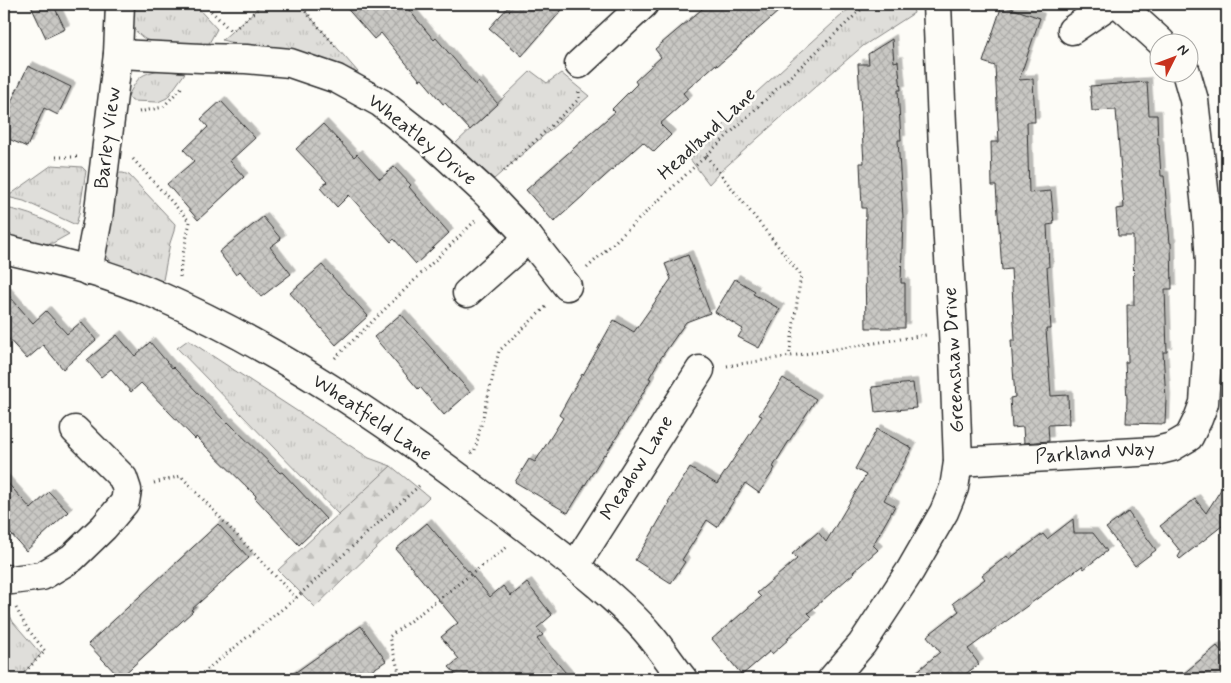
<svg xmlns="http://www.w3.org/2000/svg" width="1231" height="683" font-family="Mynerve,sans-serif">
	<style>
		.grass { fill: url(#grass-tufts); stroke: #858482 }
		.forest { fill: url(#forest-firs); stroke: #858482 }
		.building { fill: url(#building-cross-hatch); stroke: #2b2b2b; filter: url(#shadow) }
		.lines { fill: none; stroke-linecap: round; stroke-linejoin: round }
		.minor-casing { stroke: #2b2b2b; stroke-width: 31 }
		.path { stroke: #2b2b2b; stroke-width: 3; stroke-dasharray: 1 4; stroke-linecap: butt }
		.minor { stroke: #fdfcf7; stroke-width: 28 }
		.labels { text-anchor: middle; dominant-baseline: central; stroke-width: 5; stroke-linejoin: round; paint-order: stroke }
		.street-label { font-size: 20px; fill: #2b2b2b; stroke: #fdfcf7 }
	</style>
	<defs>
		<pattern id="grass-tufts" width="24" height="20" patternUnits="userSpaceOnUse" patternTransform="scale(1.25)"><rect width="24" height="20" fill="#dfdeda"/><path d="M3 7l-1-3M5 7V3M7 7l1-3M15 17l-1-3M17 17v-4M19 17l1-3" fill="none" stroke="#c0bfbb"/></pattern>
		<pattern id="forest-firs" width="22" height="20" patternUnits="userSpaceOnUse" patternTransform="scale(1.25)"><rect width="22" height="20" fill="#dfdeda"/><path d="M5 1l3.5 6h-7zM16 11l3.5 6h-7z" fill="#c0bfbb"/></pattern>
		<pattern id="building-cross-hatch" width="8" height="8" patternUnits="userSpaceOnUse" patternTransform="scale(1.25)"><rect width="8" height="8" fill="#c9c8c4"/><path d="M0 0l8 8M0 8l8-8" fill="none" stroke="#adaca9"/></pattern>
		<filter id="shadow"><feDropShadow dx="4.5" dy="-4.5" stdDeviation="0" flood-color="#0004"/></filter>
	</defs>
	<rect width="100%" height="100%" fill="#fdfcf7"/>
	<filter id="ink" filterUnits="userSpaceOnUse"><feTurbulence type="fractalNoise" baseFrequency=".02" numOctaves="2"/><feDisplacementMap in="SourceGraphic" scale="10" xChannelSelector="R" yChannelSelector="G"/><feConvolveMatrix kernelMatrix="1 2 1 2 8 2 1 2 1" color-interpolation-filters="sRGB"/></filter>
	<g filter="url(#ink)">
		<g class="grass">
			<path d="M131,4H194L217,29L208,45C192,44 164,47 149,41C141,38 134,29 129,23Z"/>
			<polygon points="263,4 299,4 358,72 358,77 222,40"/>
			<polygon points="854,4 912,4 914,13 863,46 815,87 720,172 709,184 690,159 758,91"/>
			<path d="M159,70L185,73L167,98L158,102L132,101L128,96C138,78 138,75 159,70Z"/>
			<polygon points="531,71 547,83 561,73 589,96 494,179 455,144"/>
			<polygon points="52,165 82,167 86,171 79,214 76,225 24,201 7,197"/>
			<polygon points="118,173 123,173 129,175 175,224 174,231 170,243 163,280 153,285 113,265 103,250 111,178"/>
			<path d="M4,208C26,211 50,221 69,234L53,243L42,244L4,236Z"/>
			<polygon points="188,340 369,458 391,466 339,515 177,348"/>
			<polygon points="4,594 6,607 13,622 41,654 18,679 9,679 4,673"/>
		</g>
		<polygon class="forest" points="391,466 429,497 315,607 278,570"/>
		<g class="building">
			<polygon points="30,4 53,4 65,29 46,38"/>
			<polygon points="343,4 404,4 434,40 436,38 476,85 478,82 498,104 470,130 445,103 443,104 422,79 420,80 381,33 374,39"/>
			<polygon points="511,4 567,4 522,56 489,28"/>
			<polygon points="708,4 787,4 738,47 738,48 717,66 716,64 683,93 688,99 660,124 671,135 654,152 643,142 554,222 526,190 615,112 612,109 637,84 635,81 661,57 655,49"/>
			<polygon points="1002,5 1040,18 1019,80 1033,79 1035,122 1027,122 1029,193 1051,191 1054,224 1047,225 1049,267 1047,267 1051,329 1046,329 1051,396 1068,395 1069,424 1048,425 1049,441 1024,443 1023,427 1012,428 1010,398 1015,397 1011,340 1015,340 1011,269 1002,270 996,186 992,186 991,142 999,142 995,66 983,62"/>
			<polygon points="892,39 894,62 898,61 901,90 898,90 901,140 898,140 903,217 901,283 905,283 905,328 866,328 865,264 866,208 862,208 860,163 864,163 858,64 869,64 868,54"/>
			<polygon points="28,66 71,87 58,115 44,108 27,147 4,137 4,117"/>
			<polygon points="1147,82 1149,115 1157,115 1158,145 1159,145 1161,176 1164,176 1170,243 1171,243 1172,289 1165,289 1167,352 1163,352 1166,399 1165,424 1126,423 1127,400 1125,362 1128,362 1127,305 1134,305 1133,236 1118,236 1116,209 1124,208 1116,110 1092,111 1090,86"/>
			<polygon points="221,101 255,138 230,161 244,177 198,220 167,184 194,161 184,150 208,127 201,119"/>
			<polygon points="323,124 354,157 357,154 380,179 394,167 411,185 409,187 449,233 416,264 394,239 391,242 349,195 337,207 320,188 327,182 296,149"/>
			<polygon points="263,217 281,239 270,247 291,274 261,297 240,271 236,275 219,252"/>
			<polygon points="688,255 710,313 686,322 660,359 649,378 651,379 625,424 605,455 604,454 568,513 515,482 529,459 535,462 563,418 559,415 582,374 583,375 614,320 634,332 671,279 665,264"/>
			<polygon points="322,265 368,316 336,345 290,293"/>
			<polygon points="735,279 755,291 753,294 780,309 759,348 738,337 743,329 715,312"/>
			<polygon points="4,290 33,323 46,311 67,334 81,322 96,340 63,369 43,345 27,359 4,334"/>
			<polygon points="401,314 470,392 444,415 420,387 418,389 374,337"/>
			<polygon points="117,335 135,356 150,342 172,368 173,367 227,423 228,422 280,473 282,472 326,519 299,545 255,498 256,496 196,437 195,439 141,383 131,392 111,369 101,377 87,360"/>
			<polygon points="783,378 816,399 782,452 773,467 775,468 759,493 745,483 717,527 707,520 682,560 685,562 671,583 635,560 648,540 669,503 668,502 690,468 717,484 762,416 759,415"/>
			<polygon points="913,383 916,408 875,412 872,387"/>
			<polygon points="877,429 912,448 884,500 895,506 873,545 878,550 853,572 854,573 808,613 812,617 787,638 789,639 772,654 770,651 742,675 712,639 761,597 757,593 797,559 792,554 818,532 826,542 866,475 855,469"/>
			<polygon points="4,479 31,509 49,492 68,512 26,551 4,526"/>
			<polygon points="1227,480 1227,522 1180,559 1178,557 1181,552 1160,526 1195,499 1206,513"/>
			<polygon points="1128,512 1156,550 1135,566 1106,528"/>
			<polygon points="1073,519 1074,533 1093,533 1107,551 1084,569 1082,566 968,649 979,664 959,679 908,679 940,652 927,636 959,611 953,603 985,579 982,575 1007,556 1009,559 1043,534 1047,539"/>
			<polygon points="427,523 490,597 503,586 511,596 527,583 552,615 537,628 543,635 537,639 571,679 460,679 449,667 459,659 441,637 458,623 396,549"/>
			<polygon points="218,524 249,558 191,610 193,611 120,678 88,644"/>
			<polygon points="361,626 386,661 359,679 286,679"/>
			<polygon points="1217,646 1227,658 1227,679 1177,679"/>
		</g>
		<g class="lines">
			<defs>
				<g id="minor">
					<polyline points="1119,4 1161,42"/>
					<polyline points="1072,30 1110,4"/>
					<polyline points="118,54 201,58 246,59 290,63 337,79 381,103 433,144 483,190 495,202 529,238 567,286"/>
					<polyline points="579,64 644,4"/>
					<path d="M4,249C55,261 109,273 157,295C276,347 385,421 488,499C525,527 562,555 598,585C615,600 633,615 648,633C661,648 671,664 683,679"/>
					<polyline points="88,271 98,218 118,54 120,4"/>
					<polyline points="467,293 529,238"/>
					<polyline points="958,462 1156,451 1172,447 1189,437 1198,419 1204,403 1209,327 1210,263 1207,216 1194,100 1186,72"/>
					<polyline points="575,566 700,370"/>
					<polyline points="4,579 12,580 42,576 72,558 104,527 125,502 127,490 123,478 75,430"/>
					<polyline points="832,679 862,644 910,571 944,512 954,488 958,462 953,330 943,149 937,4"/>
				</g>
			</defs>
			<use href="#minor" class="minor-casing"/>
			<g class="path">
				<polyline points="204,4 231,31"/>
				<polyline points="299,4 338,49"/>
				<polyline points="234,30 263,4"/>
				<polyline points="139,112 163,107 183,86"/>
				<polyline points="706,156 801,275 789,357"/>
				<polyline points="56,157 79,157"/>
				<polyline points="133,159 190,222 181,263 180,277"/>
				<polyline points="504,171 579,99 579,92"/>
				<polyline points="587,268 867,4"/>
				<polyline points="335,358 475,221"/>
				<polyline points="727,366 926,335"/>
				<polyline points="471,453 475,450 499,351 548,305"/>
				<polyline points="154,483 181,476 296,598"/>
				<polyline points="16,608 27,628 45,651 18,679"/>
				<polyline points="195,679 296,598 421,484"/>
				<polyline points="401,679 389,637 507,547"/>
			</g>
			<use href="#minor" class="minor"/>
		</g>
	</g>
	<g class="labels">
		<g class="street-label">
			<text transform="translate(707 134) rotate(-43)">Headland Lane</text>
			<text transform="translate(108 138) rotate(-83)">Barley View</text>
			<text transform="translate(422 140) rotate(39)">Wheatley Drive</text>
			<text transform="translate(954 360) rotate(-93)">Greenshaw Drive</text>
			<text transform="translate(372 418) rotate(34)">Wheatfield Lane</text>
			<text transform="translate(1095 453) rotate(-4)">Parkland Way</text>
			<text transform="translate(637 468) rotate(-58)">Meadow Lane</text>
		</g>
	</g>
	<rect width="1231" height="683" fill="none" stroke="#fdfcf7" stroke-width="20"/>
	<rect x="10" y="10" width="1211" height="663" fill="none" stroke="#2b2b2b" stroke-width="2" filter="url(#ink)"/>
	<g transform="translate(1174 58) rotate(48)"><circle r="24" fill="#fdfcf7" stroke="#a9a8a5"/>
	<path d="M0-4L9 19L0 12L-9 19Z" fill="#c8321e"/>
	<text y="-8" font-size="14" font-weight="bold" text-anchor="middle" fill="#2b2b2b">N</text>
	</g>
</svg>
